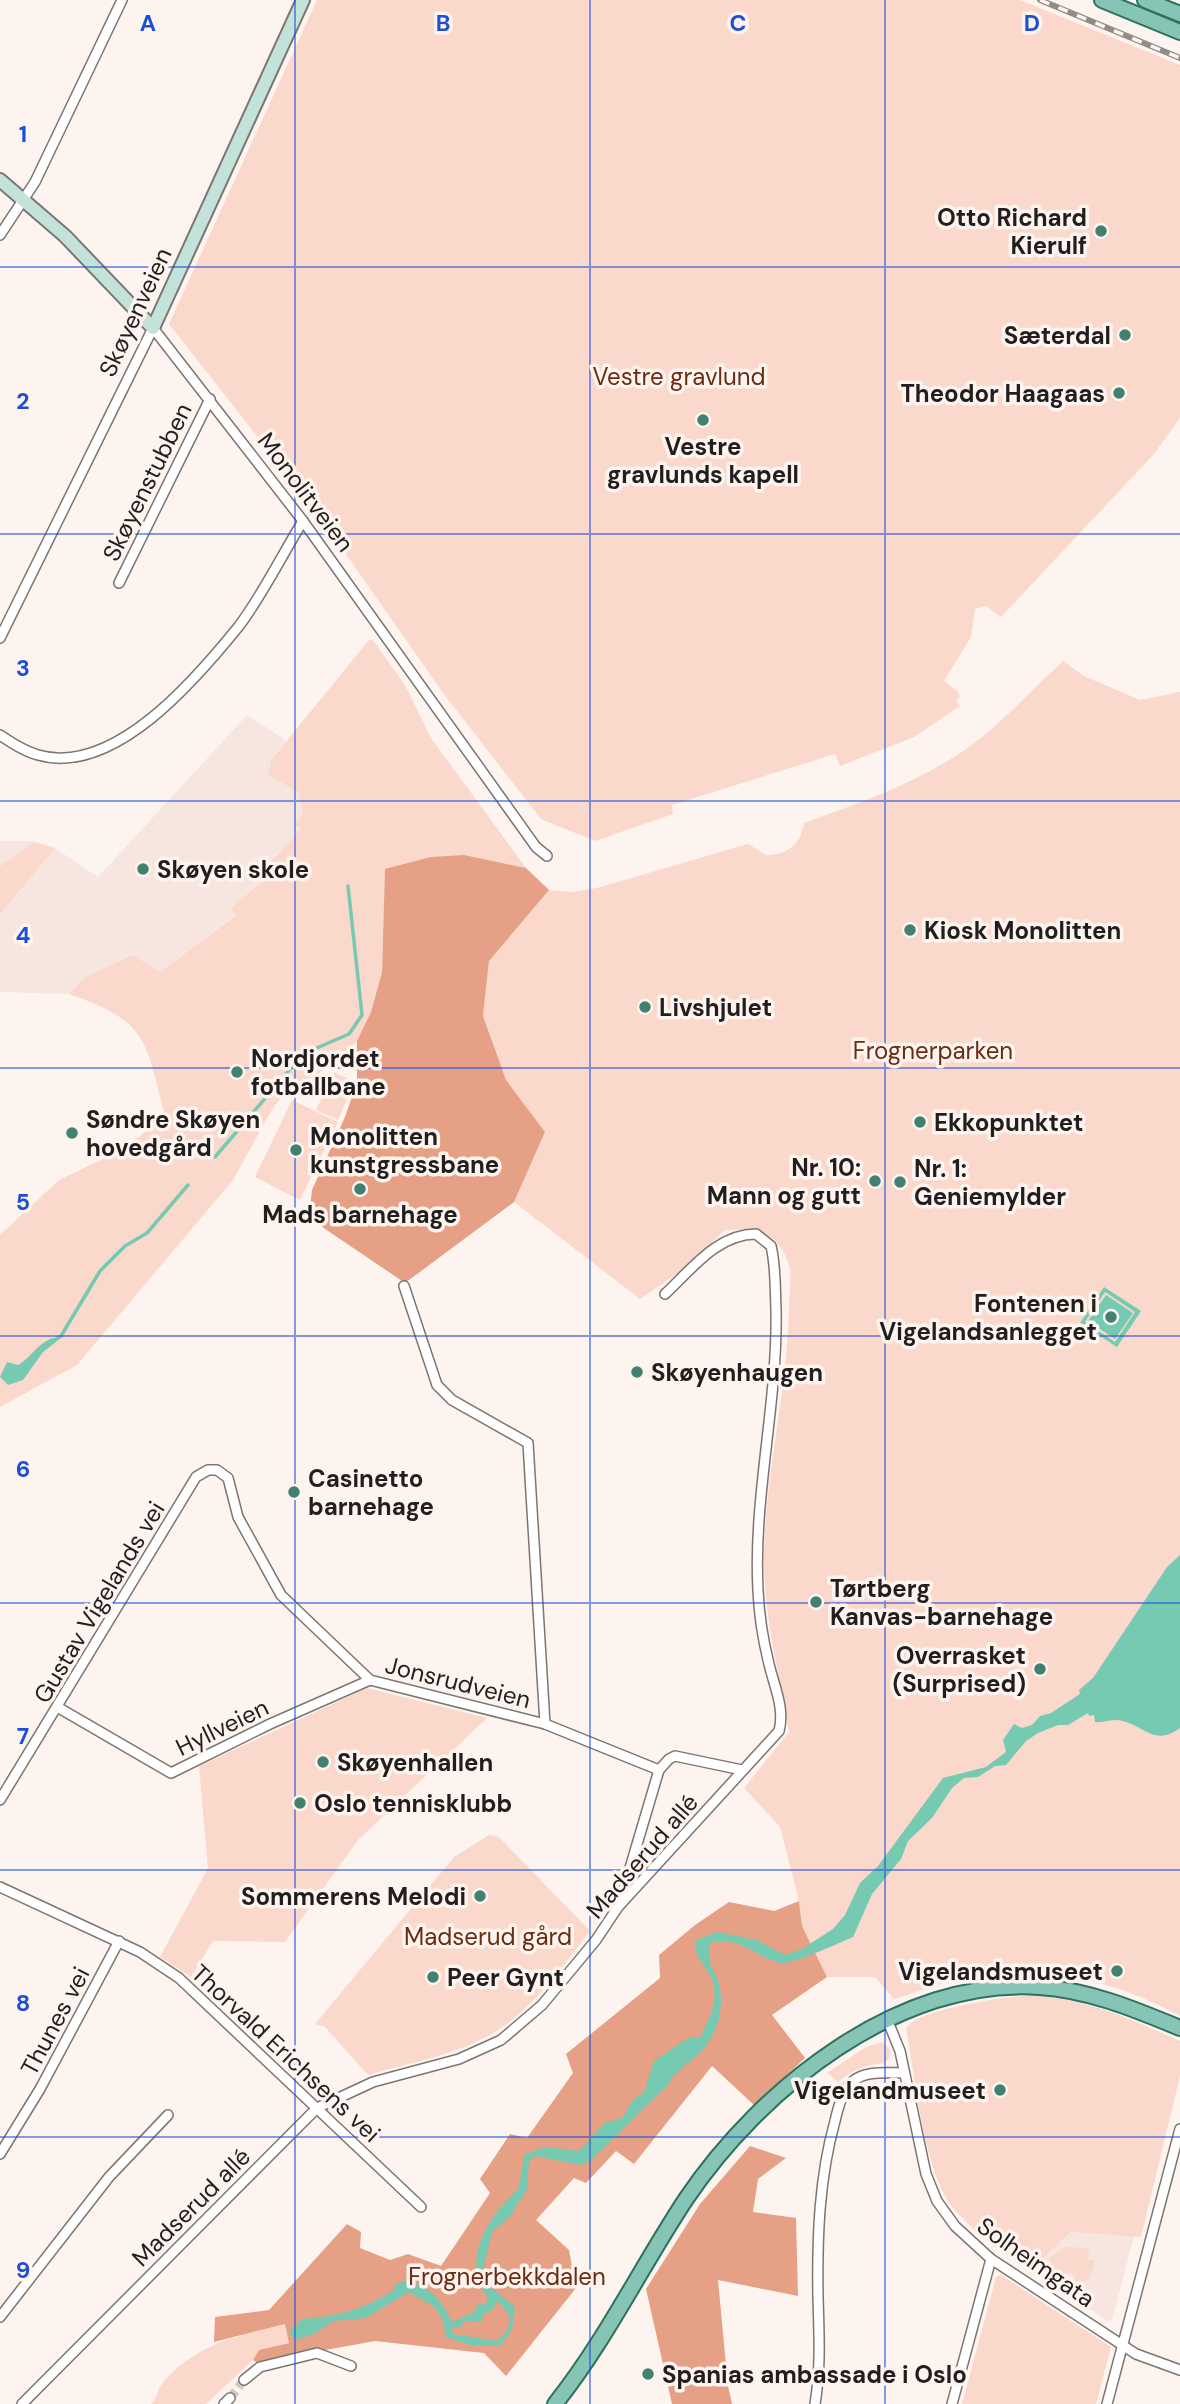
<svg xmlns="http://www.w3.org/2000/svg" width="1180" height="2404" font-family="'DM Sans',sans-serif">
	<style>
		.built { fill: #f7e6e0 }
		.green { fill: #fad8cb }
		.forest { fill: #e5a085 }
		.water { fill: #75cab1; fill-rule: evenodd }
		.lines { fill: none; stroke-linecap: round; stroke-linejoin: round }
		.stream { stroke: #75cab1; stroke-width: 3.5 }
		.street-tunnel { stroke: #d1c9c6; stroke-width: 9; stroke-dasharray: 9 4.5; stroke-linecap: butt }
		.street-casing { stroke: #7d7572; stroke-width: 12 }
		.secondary-casing { stroke: #7d7572; stroke-width: 16 }
		.primary-casing { stroke: #2e7160; stroke-width: 18 }
		.street { stroke: #fff; stroke-width: 9 }
		.secondary { stroke: #c2e2da; stroke-width: 12 }
		.primary { stroke: #86c5b5; stroke-width: 14 }
		.rail-casing { stroke: #928c89; stroke-width: 6 }
		.rail { stroke: #fdf4f0; stroke-width: 3.5; stroke-dasharray: 10; stroke-linecap: butt }
		.grid { fill: none; stroke: #1d4ed8; stroke-width: 2; stroke-opacity: 0.55 }
		.poi-dot { fill: #42816f; stroke: #fdf4f0; stroke-width: 2.5 }
		.labels { text-anchor: middle; dominant-baseline: central; stroke-width: 7; stroke-linejoin: round; paint-order: stroke }
		.poi-label { font-size: 24px; font-weight: bold; fill: #211e1d; stroke: #fdf4f0; text-anchor: start }
		.street-label { font-size: 24px; fill: #211e1d; stroke: #fdf4f0 }
		.park-label { font-size: 24px; fill: #6a2c11; stroke: #fdf4f0 }
		.grid-label { font-size: 23px; text-anchor: middle; font-weight: bold; fill: #1d4ed8; stroke: #fdf4f0; stroke-width: 7; stroke-linejoin: round; paint-order: stroke }
	</style>
	<rect width="100%" height="100%" fill="#fdf4f0"/>
	<g class="built">
		<polygon points="247,715 286,740 271,760 268,775 298,792 302,801 303,814 301,828 292,844 276,853 266,866 274,871 230,909 236,914 160,972 133,955 87,977 69,994 0,992 0,913 55,848 98,877"/>
		<polygon points="0,841 32,841 35,842 0,866"/>
		<polygon points="1071,2232 1134,2236 1112,2320 1108,2321 1031,2270"/>
	</g>
	<g class="green">
		<polygon points="317,0 1020,0 1180,65 1180,418 1154,454 1001,617 986,606 975,609 971,637 944,681 958,692 960,697 956,700 960,706 914,737 840,766 835,754 672,805 673,814 595,841 541,819 443,693 315,510 169,324"/>
		<path d="M369,640H373L405,685L431,738L526,868C464,856 447,853 385,870L382,972L371,1012L357,1041L340,1061L287,1092L274,1106L233,1180L77,1365L0,1407V1235L59,1180L122,1150L165,1116C145,1039 149,1022 69,994L86,977L133,955L160,972L236,915L230,909C244,895 260,886 273,871L266,867C277,851 291,844 301,828L295,825L303,814L298,792L268,775L271,760Z"/>
		<path d="M1063,661L1084,676L1140,700L1180,692V2016C1102,1973 1027,1964 940,1984C925,1988 910,1995 894,1999L875,1977H827L802,1926L799,1901L780,1827L744,1788L789,1732C779,1673 763,1613 764,1553C766,1470 788,1388 789,1305C789,1292 793,1274 788,1262C776,1229 756,1229 725,1230L684,1269L640,1299L514,1202L545,1132L506,1080L483,1016L489,961L549,890L572,892L597,888L748,844L766,855C787,855 801,845 804,823C863,802 926,780 977,741C1007,717 1035,687 1063,661Z"/>
		<polygon points="35,842 55,848 0,914 0,866"/>
		<polygon points="334,1072 355,1082 338,1120 316,1110"/>
		<polygon points="292,1100 338,1122 300,1200 255,1177"/>
		<polygon points="367,1688 487,1718 358,1840 285,1942 213,1941 191,1977 160,1957 208,1868 199,1766"/>
		<path d="M489,1835L499,1837L590,1931C559,1971 527,2018 480,2040C446,2057 405,2064 368,2075L325,2027L315,2024L454,1857Z"/>
		<path d="M1032,1995C1087,1999 1131,2019 1180,2041V2076L1141,2237L1071,2232L1031,2270C1004,2254 975,2234 955,2210C923,2173 916,2078 906,2029C914,2009 1010,1996 1032,1995Z"/>
		<path d="M882,2042L889,2048L891,2055L885,2063C864,2065 855,2069 838,2082L827,2073L866,2047Z"/>
		<polygon points="1064,2247 1089,2248 1088,2259 1095,2260 1089,2280 1084,2281 1077,2292 1071,2288 1075,2276 1068,2272 1061,2282 1044,2280 1051,2271 1050,2258"/>
		<polygon points="1001,2275 1111,2347 1096,2404 962,2404 996,2277"/>
		<path d="M286,2324L289,2343L259,2350L253,2360L206,2404H151C159,2397 157,2388 164,2381C197,2344 239,2335 286,2324Z"/>
	</g>
	<g class="forest">
		<polygon points="464,855 526,868 549,890 489,961 483,1016 506,1080 545,1132 514,1202 405,1283 309,1218 312,1190 345,1117 357,1082 357,1041 371,1012 382,972 385,869 431,857"/>
		<polygon points="799,1901 802,1926 827,1977 772,2015 805,2058 754,2105 712,2066 634,2164 616,2151 586,2183 574,2178 536,2220 569,2250 576,2288 506,2376 484,2353 375,2341 320,2351 269,2370 253,2360 259,2350 289,2343 285,2324 214,2342 215,2317 269,2310 347,2224 361,2232 360,2248 390,2260 408,2254 441,2266 490,2193 480,2179 510,2134 527,2138 573,2073 566,2054 660,1978 659,1955 695,1925 729,1902 774,1911"/>
		<polygon points="750,2146 786,2158 758,2179 753,2212 796,2218 798,2296 718,2280 728,2386 732,2404 672,2404 646,2289 700,2204"/>
	</g>
	<g class="water">
		<path d="M1104,1287L1141,1311L1117,1347L1080,1323ZM1105,1292L1135,1312L1115,1342L1085,1322Z"/>
		<polygon points="1106,1295 1133,1313 1115,1339 1088,1321"/>
		<path d="M54,1338L56,1342L43,1352L23,1380L8,1385L0,1377L7,1362L18,1365C32,1357 38,1342 54,1338Z"/>
		<path d="M1180,1555V1728C1155,1746 1147,1728 1123,1721C1114,1718 1104,1723 1095,1722L1094,1715L1089,1716L1088,1713L1068,1725H1058L1038,1733L1026,1741L1006,1765L995,1766L978,1777L964,1778L952,1788L932,1818L908,1841L901,1859L872,1894L853,1937C841,1942 792,1965 781,1963C755,1958 741,1935 710,1943L709,1963C729,1990 723,2030 699,2054C685,2067 678,2067 668,2085L590,2161L580,2165L535,2156L529,2161L527,2189L511,2215L492,2232L483,2269L489,2286L515,2307L512,2330L500,2346H473L446,2337L442,2318L433,2306L409,2292L366,2318L333,2321L314,2334L295,2340L289,2332L302,2319C334,2317 366,2309 394,2290L395,2285L407,2280C431,2288 442,2300 452,2322L474,2312L479,2303L485,2305L488,2298C485,2291 479,2287 478,2279C470,2242 495,2211 519,2188L524,2155L545,2147L579,2151L605,2123L622,2118L633,2100L644,2092L654,2061L690,2037L700,2038C708,2021 720,2000 712,1980C707,1965 692,1958 696,1940L717,1932L757,1940L785,1955L802,1949L833,1929L845,1915L860,1883L878,1866L943,1778L986,1767L1006,1752L1003,1740L1014,1724L1022,1728L1032,1725L1040,1716L1051,1713L1080,1694L1079,1690L1093,1678L1167,1567ZM496,2301C513,2313 515,2327 497,2341L453,2334L452,2327L459,2328L466,2321L481,2322L484,2314L494,2309Z"/>
	</g>
	<g class="lines">
		<g class="stream">
			<polyline points="215,1157 303,1054 349,1034 362,1015 348,886"/>
			<polyline points="55,1340 61,1336 100,1271 125,1246 147,1233 188,1185"/>
		</g>
		<polyline class="street-tunnel" points="230,2398 244,2380"/>
		<defs>
			<g id="street">
				<polyline points="0,235 35,182 122,0"/>
				<polyline points="119,583 210,399"/>
				<polyline points="0,638 153,328 303,521 536,847 547,856"/>
				<path d="M0,735C12,743 24,751 38,755C114,777 197,678 239,626C263,594 282,555 303,521"/>
				<polyline points="404,1286 437,1385 452,1400 528,1443 545,1724"/>
				<polyline points="59,1708 171,1773 270,1724 370,1680"/>
				<polyline points="0,1800 196,1477 208,1470 217,1470 228,1478 238,1517 281,1595 370,1680 545,1724 659,1770 669,1759 675,1756 742,1770"/>
				<polyline points="0,1887 140,1952 179,1978 421,2207"/>
				<polyline points="619,1905 659,1770"/>
				<polyline points="887,2019 900,2051 926,2174 937,2201 955,2226 991,2259 1136,2354 1180,2370"/>
				<polyline points="0,2154 40,2089 119,1941"/>
				<polyline points="0,2317 109,2177 168,2115"/>
				<polyline points="244,2380 260,2367 317,2353 351,2366"/>
				<path d="M22,2404L317,2108L373,2082L459,2059L501,2040L542,2005L596,1940L618,1907L779,1731C785,1708 774,1686 769,1664C763,1640 759,1615 758,1590C753,1497 778,1403 776,1309C775,1288 776,1267 771,1246L756,1234C717,1234 691,1270 665,1294"/>
				<polyline points="224,2404 230,2398"/>
				<path d="M815,2404C821,2367 819,2334 818,2297C817,2238 819,2178 835,2121C838,2108 842,2092 852,2082C864,2070 888,2073 904,2073"/>
				<polyline points="952,2404 991,2259"/>
				<polyline points="1107,2404 1180,2129"/>
			</g>
			<polyline id="secondary" points="0,180 65,236 153,328 303,0"/>
			<g id="primary">
				<polyline points="1102,0 1180,32"/>
				<polyline points="1145,0 1180,14"/>
				<path d="M555,2404C606,2340 641,2267 686,2199C760,2089 899,1977 1039,1987C1089,1990 1134,2009 1180,2028"/>
			</g>
		</defs>
		<use href="#street" class="street-casing"/>
		<use href="#secondary" class="secondary-casing"/>
		<use href="#primary" class="primary-casing"/>
		<use href="#street" class="street"/>
		<use href="#secondary" class="secondary"/>
		<use href="#primary" class="primary"/>
		<defs>
			<polyline id="rail" points="1040,0 1180,58"/>
		</defs>
		<use href="#rail" class="rail-casing"/>
		<use href="#rail" class="rail"/>
	</g>
	<path class="grid" d="M295,0V2404M590,0V2404M885,0V2404M0,267H1180M0,534H1180M0,801H1180M0,1068H1180M0,1336H1180M0,1603H1180M0,1870H1180M0,2137H1180"/>
	<g class="poi-dot">
		<circle cx="1101" cy="231" r="7"/>
		<circle cx="1125" cy="335" r="7"/>
		<circle cx="1119" cy="393" r="7"/>
		<circle cx="703" cy="420" r="7"/>
		<circle cx="143" cy="869" r="7"/>
		<circle cx="910" cy="930" r="7"/>
		<circle cx="645" cy="1007" r="7"/>
		<circle cx="237" cy="1072" r="7"/>
		<circle cx="920" cy="1122" r="7"/>
		<circle cx="72" cy="1133" r="7"/>
		<circle cx="296" cy="1150" r="7"/>
		<circle cx="875" cy="1181" r="7"/>
		<circle cx="900" cy="1182" r="7"/>
		<circle cx="360" cy="1189" r="7"/>
		<circle cx="1111" cy="1317" r="7"/>
		<circle cx="637" cy="1372" r="7"/>
		<circle cx="294" cy="1492" r="7"/>
		<circle cx="816" cy="1602" r="7"/>
		<circle cx="1040" cy="1669" r="7"/>
		<circle cx="323" cy="1762" r="7"/>
		<circle cx="300" cy="1803" r="7"/>
		<circle cx="480" cy="1896" r="7"/>
		<circle cx="1117" cy="1971" r="7"/>
		<circle cx="433" cy="1977" r="7"/>
		<circle cx="1000" cy="2090" r="7"/>
		<circle cx="648" cy="2374" r="7"/>
	</g>
	<g class="labels">
		<g class="poi-label">
			<text x="1087" y="217" text-anchor="end">Otto Richard<tspan x="1087" dy="28">Kierulf</tspan></text>
			<text x="1111" y="335" text-anchor="end">Sæterdal</text>
			<text x="1105" y="393" text-anchor="end">Theodor Haagaas</text>
			<text x="703" y="446" text-anchor="middle">Vestre<tspan x="703" dy="28">gravlunds kapell</tspan></text>
			<text x="157" y="869">Skøyen skole</text>
			<text x="924" y="930">Kiosk Monolitten</text>
			<text x="659" y="1007">Livshjulet</text>
			<text x="251" y="1058">Nordjordet<tspan x="251" dy="28">fotballbane</tspan></text>
			<text x="86" y="1119">Søndre Skøyen<tspan x="86" dy="28">hovedgård</tspan></text>
			<text x="934" y="1122">Ekkopunktet</text>
			<text x="310" y="1136">Monolitten<tspan x="310" dy="28">kunstgressbane</tspan></text>
			<text x="861" y="1167" text-anchor="end">Nr. 10:<tspan x="861" dy="28">Mann og gutt</tspan></text>
			<text x="914" y="1168">Nr. 1:<tspan x="914" dy="28">Geniemylder</tspan></text>
			<text x="360" y="1214" text-anchor="middle">Mads barnehage</text>
			<text x="1097" y="1303" text-anchor="end">Fontenen i<tspan x="1097" dy="28">Vigelandsanlegget</tspan></text>
			<text x="651" y="1372">Skøyenhaugen</text>
			<text x="308" y="1478">Casinetto<tspan x="308" dy="28">barnehage</tspan></text>
			<text x="830" y="1588">Tørtberg<tspan x="830" dy="28">Kanvas-barnehage</tspan></text>
			<text x="1026" y="1655" text-anchor="end">Overrasket<tspan x="1026" dy="28">(Surprised)</tspan></text>
			<text x="337" y="1762">Skøyenhallen</text>
			<text x="314" y="1803">Oslo tennisklubb</text>
			<text x="466" y="1896" text-anchor="end">Sommerens Melodi</text>
			<text x="1103" y="1971" text-anchor="end">Vigelandsmuseet</text>
			<text x="447" y="1977">Peer Gynt</text>
			<text x="986" y="2090" text-anchor="end">Vigelandmuseet</text>
			<text x="662" y="2374">Spanias ambassade i Oslo</text>
		</g>
		<g class="street-label">
			<text transform="translate(135 312) rotate(-65)">Skøyenveien</text>
			<text transform="translate(147 482) rotate(-64)">Skøyenstubben</text>
			<text transform="translate(306 492) rotate(53)">Monolitveien</text>
			<text transform="translate(99 1602) rotate(-59)">Gustav Vigelands vei</text>
			<text transform="translate(458 1682) rotate(14)">Jonsrudveien</text>
			<text transform="translate(222 1727) rotate(-26)">Hyllveien</text>
			<text transform="translate(642 1856) rotate(-49)">Madserud allé</text>
			<text transform="translate(55 2021) rotate(-62)">Thunes vei</text>
			<text transform="translate(286 2053) rotate(43)">Thorvald Erichsens vei</text>
			<text transform="translate(191 2207) rotate(-45)">Madserud allé</text>
			<text transform="translate(1036 2262) rotate(35)">Solheimgata</text>
		</g>
		<g class="park-label">
			<text x="679" y="376">Vestre gravlund</text>
			<text x="933" y="1050">Frognerparken</text>
			<text x="488" y="1936">Madserud gård</text>
			<text x="507" y="2276">Frognerbekkdalen</text>
		</g>
	</g>
	<g class="grid-label">
		<text x="148" y="31">A</text>
		<text x="443" y="31">B</text>
		<text x="738" y="31">C</text>
		<text x="1032" y="31">D</text>
		<text x="23" y="142">1</text>
		<text x="23" y="409">2</text>
		<text x="23" y="676">3</text>
		<text x="23" y="943">4</text>
		<text x="23" y="1210">5</text>
		<text x="23" y="1477">6</text>
		<text x="23" y="1744">7</text>
		<text x="23" y="2011">8</text>
		<text x="23" y="2278">9</text>
	</g>
</svg>
